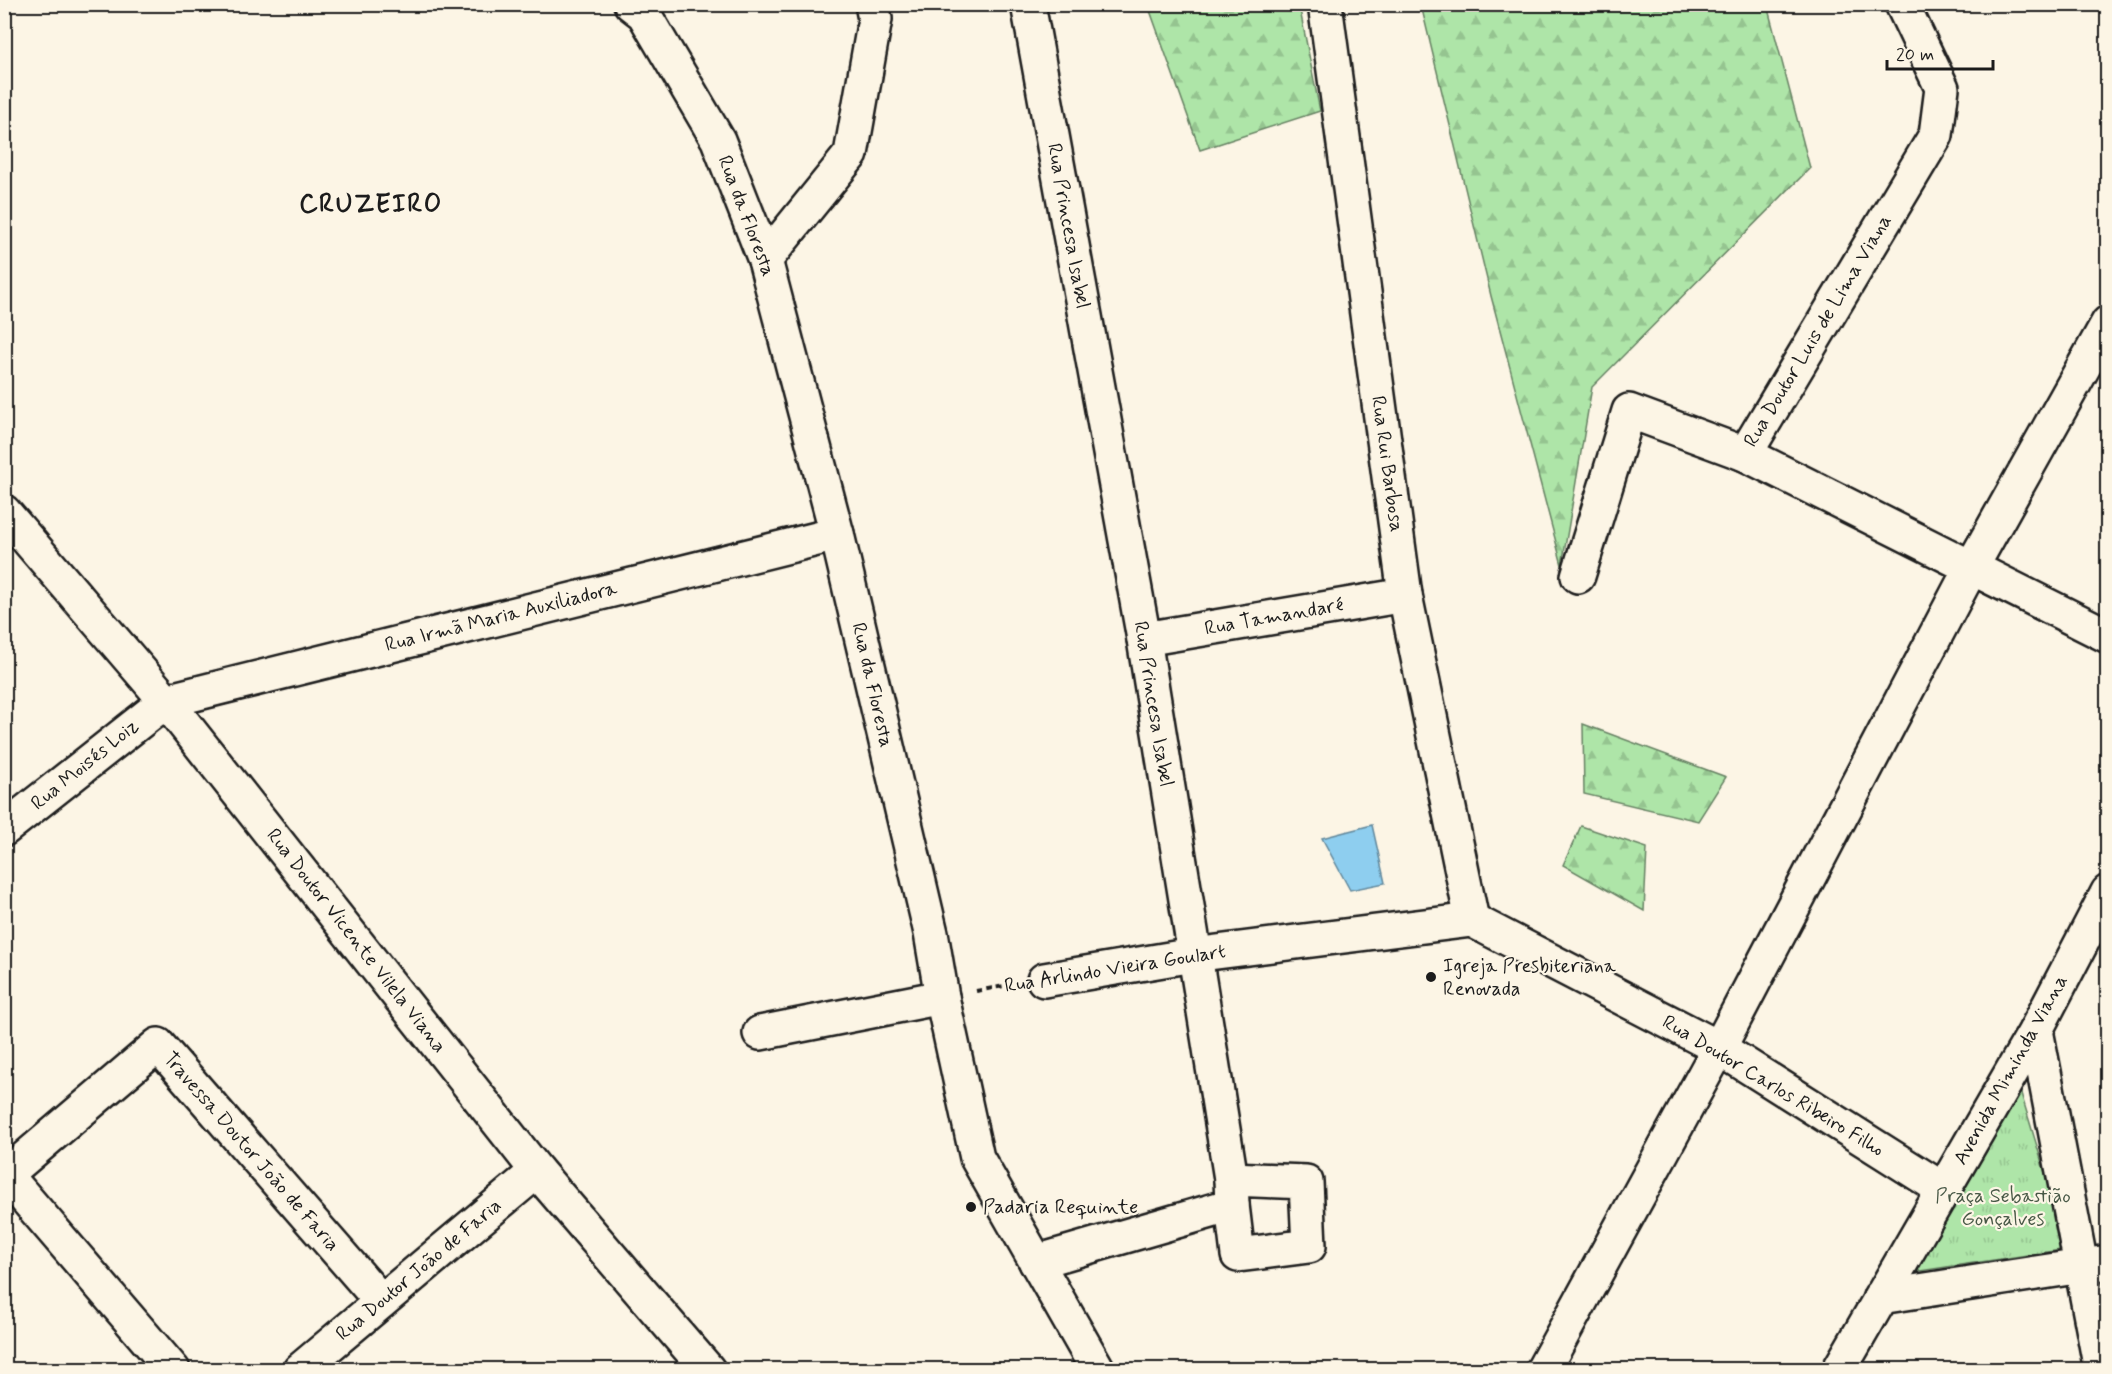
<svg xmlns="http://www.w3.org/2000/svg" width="2112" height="1374" font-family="Mynerve,sans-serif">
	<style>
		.grass { fill: url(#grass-tufts); stroke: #658062; stroke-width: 1.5 }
		.forest { fill: url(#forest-firs); stroke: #658062; stroke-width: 1.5 }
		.water { fill: #8eceef; stroke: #60879b; stroke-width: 1.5 }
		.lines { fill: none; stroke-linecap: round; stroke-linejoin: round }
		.minor-casing { stroke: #1c1c1c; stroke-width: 38 }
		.path { stroke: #1c1c1c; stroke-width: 4; stroke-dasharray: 6 4.5; stroke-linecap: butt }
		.minor { stroke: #fcf5e5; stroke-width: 33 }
		.poi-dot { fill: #1c1c1c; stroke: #fcf5e5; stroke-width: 2 }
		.labels { text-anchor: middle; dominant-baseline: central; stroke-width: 4.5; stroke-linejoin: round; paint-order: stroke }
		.street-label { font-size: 20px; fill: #1c1c1c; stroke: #fcf5e5 }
		.poi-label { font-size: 20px; fill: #1c1c1c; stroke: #fcf5e5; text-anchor: start }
		.park-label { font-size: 20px; fill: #485846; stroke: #fcf5e5 }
		.district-label { font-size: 26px; font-weight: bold; letter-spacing: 1.5px; fill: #1c1c1c; stroke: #fcf5e5 }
	</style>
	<defs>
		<pattern id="grass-tufts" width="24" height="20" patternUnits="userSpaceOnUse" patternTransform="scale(1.5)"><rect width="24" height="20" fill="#aee5a8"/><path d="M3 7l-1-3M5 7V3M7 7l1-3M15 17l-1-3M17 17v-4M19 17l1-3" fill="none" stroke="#95c490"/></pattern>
		<pattern id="forest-firs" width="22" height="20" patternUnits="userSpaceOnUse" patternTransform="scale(1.5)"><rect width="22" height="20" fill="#aee5a8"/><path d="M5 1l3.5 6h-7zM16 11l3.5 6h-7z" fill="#95c490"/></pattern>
	</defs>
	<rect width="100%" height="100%" fill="#fcf5e5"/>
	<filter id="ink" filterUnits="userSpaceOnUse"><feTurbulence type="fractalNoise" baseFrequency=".0167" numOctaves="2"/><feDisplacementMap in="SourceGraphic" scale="12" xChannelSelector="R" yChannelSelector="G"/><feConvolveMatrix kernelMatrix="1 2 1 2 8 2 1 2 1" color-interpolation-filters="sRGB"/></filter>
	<g filter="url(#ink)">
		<polygon class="grass" points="2017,1080 2068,1249 1906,1273"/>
		<g class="forest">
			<polygon points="1148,5 1299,5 1320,111 1200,150"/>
			<polygon points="1421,5 1767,5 1810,168 1592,387 1562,565 1491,296"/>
			<polygon points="1583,724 1726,777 1698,821 1584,794"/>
			<polygon points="1581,826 1647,848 1644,911 1563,865"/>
		</g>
		<polygon class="water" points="1372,825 1385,883 1350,890 1322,838"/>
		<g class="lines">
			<defs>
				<g id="minor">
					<polyline points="631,4 644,14 718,140 765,260 837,534 931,933 942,997 977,1158 1098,1370"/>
					<polyline points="1028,4 1144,639 1231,1179 1232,1205 1036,1262"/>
					<polyline points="1325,4 1405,595 1472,920"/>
					<polyline points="1902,4 1942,88 1936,135 1745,454 2108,636"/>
					<polyline points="765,260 851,154 875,19 872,4"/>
					<polyline points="4,512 166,701 537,1171 708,1370"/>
					<polyline points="1578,576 1629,411 1745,454"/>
					<polyline points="1144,639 1405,595"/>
					<polyline points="4,829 166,701 837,534"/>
					<polyline points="1472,920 1719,1048 1944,1190"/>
					<polyline points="1044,980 1193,955 1472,920"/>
					<polyline points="2036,1030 2101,1370"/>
					<polyline points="760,1033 942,997"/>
					<polyline points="4,1173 173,1370"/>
					<polyline points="4,1176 158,1045 381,1301"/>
					<polyline points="1231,1179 1306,1182 1309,1246 1238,1255 1232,1205"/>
					<polyline points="1880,1297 2108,1262"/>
					<polyline points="300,1370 537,1171"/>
					<polyline points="1543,1370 1719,1048 1971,568 2108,323"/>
					<polyline points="1839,1370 2036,1030 2108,892"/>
				</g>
			</defs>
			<use href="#minor" class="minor-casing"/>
			<polyline class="path" points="976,991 1010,985"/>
			<use href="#minor" class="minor"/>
		</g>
	</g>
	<g class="poi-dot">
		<circle cx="1431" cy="977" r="6"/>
		<circle cx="971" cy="1207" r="6"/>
	</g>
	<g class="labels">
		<g class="street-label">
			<text transform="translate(746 216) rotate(69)">Rua da Floresta</text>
			<text transform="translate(1068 226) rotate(80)">Rua Princesa Isabel</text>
			<text transform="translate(1818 331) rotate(-59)">Rua Doutor Luis de Lima Viana</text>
			<text transform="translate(1387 464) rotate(82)">Rua Rui Barbosa</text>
			<text transform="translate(501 617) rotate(-14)">Rua Irmã Maria Auxiliadora</text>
			<text transform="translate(1274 617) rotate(-10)">Rua Tamandaré</text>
			<text transform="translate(872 685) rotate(77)">Rua da Floresta</text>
			<text transform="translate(1153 704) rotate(81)">Rua Princesa Isabel</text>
			<text transform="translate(85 765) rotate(-39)">Rua Moisés Loiz</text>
			<text transform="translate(356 941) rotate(52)">Rua Doutor Vicente Vilela Viana</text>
			<text transform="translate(1115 969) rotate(-9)">Rua Arlindo Vieira Goulart</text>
			<text transform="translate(2011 1070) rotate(-61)">Avenida Miminda Viana</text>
			<text transform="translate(1773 1086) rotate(31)">Rua Doutor Carlos Ribeiro Filho</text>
			<text transform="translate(251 1152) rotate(49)">Travessa Doutor João de Faria</text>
			<text transform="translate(419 1270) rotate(-40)">Rua Doutor João de Faria</text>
		</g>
		<g class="poi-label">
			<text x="1443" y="966">Igreja Presbiteriana<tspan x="1443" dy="23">Renovada</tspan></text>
			<text x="983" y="1207">Padaria Requinte</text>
		</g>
		<g class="park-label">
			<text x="2003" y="1196">Praça Sebastião<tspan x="2003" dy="23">Gonçalves</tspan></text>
		</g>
		<g class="district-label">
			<text x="371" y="205">CRUZEIRO</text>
		</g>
	</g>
	<rect width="2112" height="1374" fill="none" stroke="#fcf5e5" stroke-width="24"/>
	<rect x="12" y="12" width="2088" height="1350" fill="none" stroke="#1c1c1c" stroke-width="2" filter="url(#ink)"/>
	<path d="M1887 60v9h106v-9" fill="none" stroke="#1c1c1c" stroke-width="3"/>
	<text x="1896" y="60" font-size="18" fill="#1c1c1c" stroke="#fcf5e5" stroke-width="4.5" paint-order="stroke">20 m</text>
</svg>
